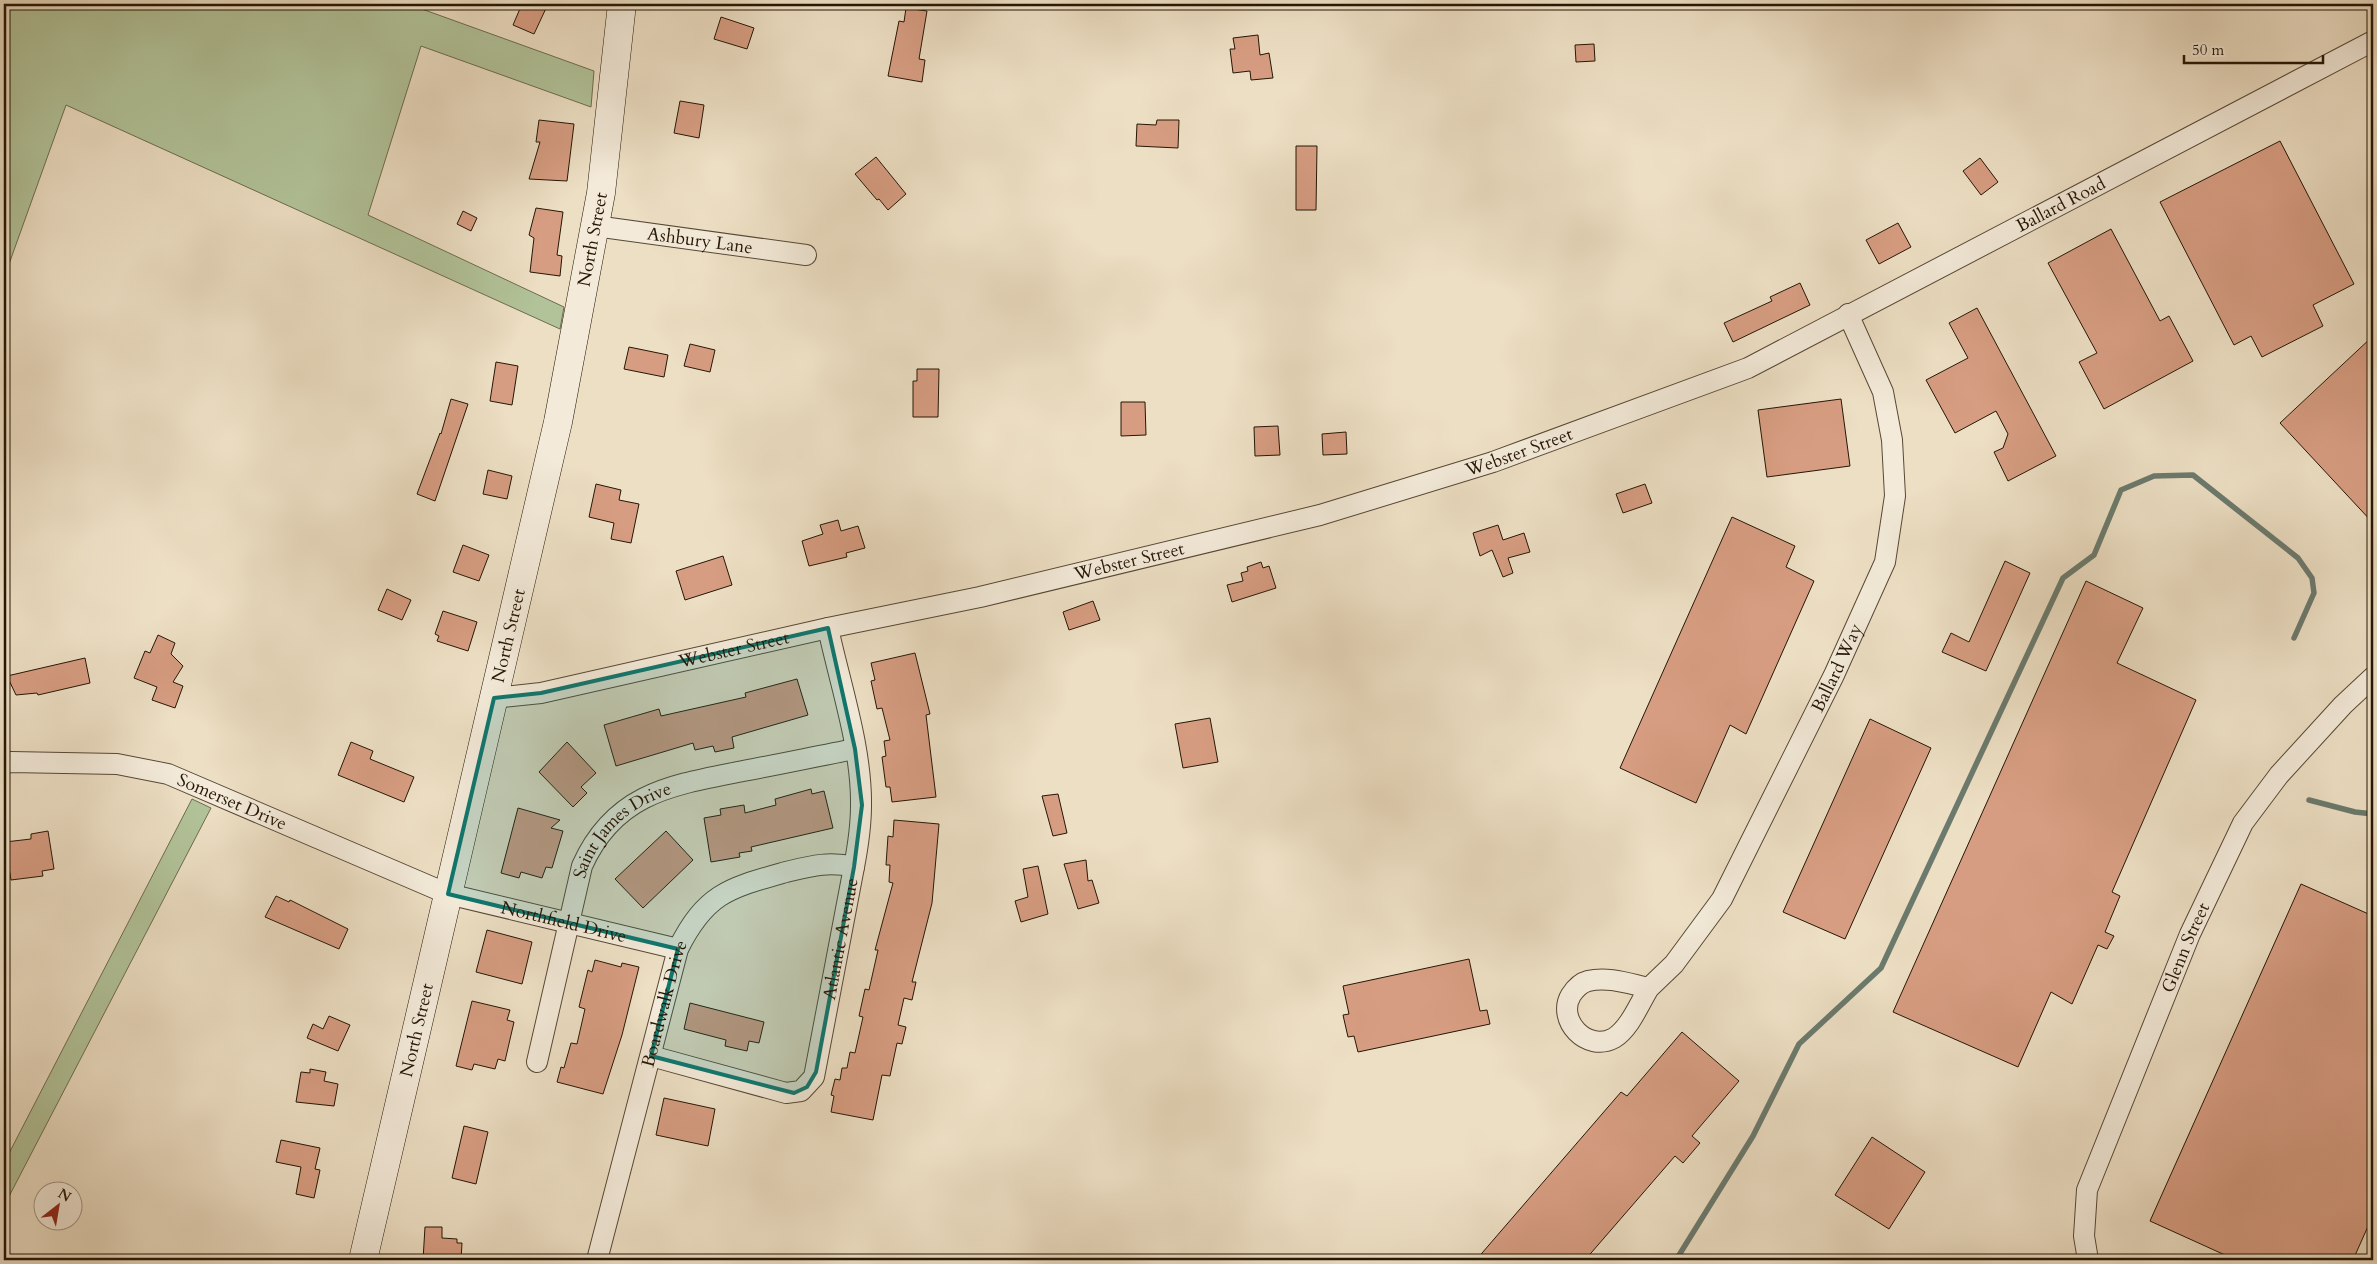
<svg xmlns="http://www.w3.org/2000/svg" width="2377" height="1264" font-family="Cardo,serif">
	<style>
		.green { fill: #b2c399; stroke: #6c6c4f }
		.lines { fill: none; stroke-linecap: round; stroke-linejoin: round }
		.stream { stroke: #6b7a6d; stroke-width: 5.5 }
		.building { fill: #d79d82; stroke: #251605 }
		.street-casing { stroke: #574835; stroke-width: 22 }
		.secondary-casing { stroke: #251605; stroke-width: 29 }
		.street { stroke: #f3ead9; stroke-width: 20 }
		.secondary { stroke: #f3ead9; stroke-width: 28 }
		.marked { fill: #0f766e; fill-opacity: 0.2; stroke: #0f766e; stroke-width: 4; stroke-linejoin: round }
		.labels { text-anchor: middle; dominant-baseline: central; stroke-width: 5; stroke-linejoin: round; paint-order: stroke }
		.street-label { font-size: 18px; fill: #251605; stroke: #f3ead9 }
	</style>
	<rect width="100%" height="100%" fill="#eddfc4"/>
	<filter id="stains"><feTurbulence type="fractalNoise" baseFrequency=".004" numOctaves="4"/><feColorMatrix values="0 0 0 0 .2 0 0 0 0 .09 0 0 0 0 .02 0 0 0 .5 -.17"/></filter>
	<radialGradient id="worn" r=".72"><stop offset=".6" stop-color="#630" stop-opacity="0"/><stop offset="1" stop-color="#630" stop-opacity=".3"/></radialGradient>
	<g class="green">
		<polygon points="4,4 408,4 594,71 591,107 421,46 368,215 564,307 560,329 66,105 4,278"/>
		<polygon points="192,799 211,808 4,1206 4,1163"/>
	</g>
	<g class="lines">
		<g class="stream">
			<polyline points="2309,800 2355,812 2373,814"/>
			<polyline points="1676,1260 1753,1136 1799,1044 1881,968 2063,578 2094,555 2121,490 2154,476 2193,475 2298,558 2312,578 2314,593 2294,638"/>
		</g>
	</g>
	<g class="building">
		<polygon points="522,4 548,4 534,34 513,25"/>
		<polygon points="906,8 927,11 919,59 925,60 922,82 888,76 899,21 904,22"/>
		<polygon points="721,17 754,28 747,49 714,39"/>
		<polygon points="1258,35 1260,55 1269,53 1273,78 1251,80 1250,71 1233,73 1230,49 1235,49 1233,38"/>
		<polygon points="1594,44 1595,61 1576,62 1575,45"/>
		<polygon points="680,101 704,105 699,138 674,133"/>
		<polygon points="539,120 574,124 567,181 529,179 540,142 536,142"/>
		<polygon points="1157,120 1179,120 1178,148 1136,146 1137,124 1156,125"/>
		<polygon points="2280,141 2354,284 2313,305 2323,326 2262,357 2251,336 2234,345 2160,202"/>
		<polygon points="1296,146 1317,146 1316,210 1296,210"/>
		<polygon points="876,157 906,194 888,210 879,199 877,200 855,174"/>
		<polygon points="1980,158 1998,182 1981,195 1963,171"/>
		<polygon points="536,208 563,212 557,255 562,256 560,276 530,272 534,238 529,235"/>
		<polygon points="463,211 477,218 471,231 457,224"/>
		<polygon points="1898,223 1911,247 1879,264 1866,240"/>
		<polygon points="2111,229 2160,321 2169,316 2193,361 2104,409 2079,362 2097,353 2048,263"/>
		<polygon points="1800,283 1810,305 1733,342 1724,323 1772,301 1770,297"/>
		<polygon points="1977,308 2056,456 2008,481 1994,452 2003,448 2008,434 1996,411 1955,433 1926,380 1968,358 1949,323"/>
		<polygon points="2373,336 2373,523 2280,423"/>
		<polygon points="690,344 715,350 710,372 684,366"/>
		<polygon points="629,347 668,355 664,377 624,369"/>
		<polygon points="496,362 518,366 512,405 490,401"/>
		<polygon points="917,369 939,369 938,417 913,417 913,381 917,381"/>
		<polygon points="451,399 468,404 435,501 417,494 440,433 441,434"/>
		<polygon points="1841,399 1850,466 1767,477 1758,410"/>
		<polygon points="1121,402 1145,402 1146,435 1121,436"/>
		<polygon points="1278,426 1280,455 1255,456 1254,427"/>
		<polygon points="1346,432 1347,454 1323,455 1322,434"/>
		<polygon points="488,470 512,476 507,499 483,494"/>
		<polygon points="596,484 621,490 619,500 639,504 631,543 611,539 614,523 589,517"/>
		<polygon points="1645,484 1652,503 1623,513 1616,494"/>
		<polygon points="1732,517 1795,546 1786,567 1814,581 1746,734 1730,725 1696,803 1620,768"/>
		<polygon points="838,520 841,531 858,526 865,548 846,553 847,557 809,566 802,541 823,534 820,525"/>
		<polygon points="1498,525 1503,540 1524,533 1530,552 1508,558 1513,573 1503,577 1492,550 1480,556 1473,533"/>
		<polygon points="463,545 489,555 479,581 453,572"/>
		<polygon points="723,556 732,585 685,600 676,571"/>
		<polygon points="2005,561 2030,573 1986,671 1942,652 1951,633 1969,642"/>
		<polygon points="1261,562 1263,568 1269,566 1276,588 1232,602 1227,585 1243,581 1241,573 1248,571 1247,567"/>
		<polygon points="2086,581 2143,608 2117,663 2196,700 2112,892 2120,896 2105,932 2114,936 2107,949 2098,945 2072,1004 2051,992 2018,1067 1893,1012"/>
		<polygon points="387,589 411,600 402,620 378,610"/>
		<polygon points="1093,601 1100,620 1069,630 1063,612"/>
		<polygon points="443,611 477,622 468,651 437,641 439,636 435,634"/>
		<polygon points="158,635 175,643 171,654 183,666 173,682 183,686 175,708 152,700 157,687 134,678 145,651 150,653"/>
		<polygon points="915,653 930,714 926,715 936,797 892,802 890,787 886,787 882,757 886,756 884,741 890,740 882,708 877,709 871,681 875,680 871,663"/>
		<polygon points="85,658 90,683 38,695 37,693 16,695 7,676"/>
		<polygon points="797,679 808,715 732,737 734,748 715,752 713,746 695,750 693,743 616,766 604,725 659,709 661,716 746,697 745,693"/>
		<polygon points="1210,718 1218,762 1183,768 1175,724"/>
		<polygon points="1870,719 1931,748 1845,939 1783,912"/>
		<polygon points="351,742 373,751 370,759 414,777 404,802 338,775"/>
		<polygon points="567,742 596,773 581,787 587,793 573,807 539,772"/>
		<polygon points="811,789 812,794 824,791 833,828 751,847 752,851 739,853 740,857 711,862 704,818 721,815 720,809 744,805 745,813 776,805 775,799"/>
		<polygon points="1058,794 1067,833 1053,836 1042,796"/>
		<polygon points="518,808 560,820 551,828 563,831 552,868 546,867 542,878 521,872 519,878 501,873"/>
		<polygon points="894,820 939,824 932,903 912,982 916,982 912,1000 904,998 898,1025 906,1027 902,1044 897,1043 890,1076 882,1075 873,1120 831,1112 834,1096 831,1095 835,1079 840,1080 842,1068 847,1068 850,1052 855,1053 863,1017 859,1016 865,989 869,990 878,950 875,950 893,883 889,882 890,865 886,865 888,836 893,837"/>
		<polygon points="48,831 54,869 42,871 43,876 11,880 5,842 31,839 31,834"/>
		<polygon points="666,831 693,860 643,908 615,879"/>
		<polygon points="1086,860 1088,881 1092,880 1099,903 1078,909 1064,864"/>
		<polygon points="1038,866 1048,914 1021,922 1015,901 1028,897 1023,869"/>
		<polygon points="2301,884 2373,916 2373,1215 2353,1260 2236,1260 2150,1221"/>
		<polygon points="276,896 289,902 290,900 348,929 339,949 265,917"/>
		<polygon points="487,930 532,942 522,984 476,972"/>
		<polygon points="1469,959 1480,1011 1487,1010 1490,1024 1358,1052 1354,1036 1348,1037 1343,1015 1349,1014 1343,986"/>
		<polygon points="595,960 621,967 622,963 639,967 622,1035 603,1094 557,1082 561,1067 564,1068 571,1043 577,1044 585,1009 579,1007 588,970 592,972"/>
		<polygon points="472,1001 510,1010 507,1020 514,1022 505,1061 498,1059 495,1069 474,1064 472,1070 456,1066"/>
		<polygon points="690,1003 764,1022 759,1043 749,1041 747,1051 725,1046 726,1040 684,1029"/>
		<polygon points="329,1016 350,1025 338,1051 307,1038 313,1024 323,1029"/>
		<polygon points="1682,1032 1739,1081 1692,1136 1700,1143 1683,1163 1675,1156 1585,1260 1476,1260 1621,1092 1627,1096"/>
		<polygon points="310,1069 326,1072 324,1081 338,1084 334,1106 296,1102 301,1072 310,1073"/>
		<polygon points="664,1098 715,1109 708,1146 656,1135"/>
		<polygon points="464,1126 488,1132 476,1184 452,1178"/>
		<polygon points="1872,1137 1925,1172 1889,1229 1835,1195"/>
		<polygon points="281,1140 320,1148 315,1169 320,1170 314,1198 296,1194 301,1167 276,1162"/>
		<polygon points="425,1227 442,1227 442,1238 457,1239 457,1243 462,1243 461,1260 423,1260"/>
	</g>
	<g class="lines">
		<defs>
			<g id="street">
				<path id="s1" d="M595,226L806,255"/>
				<path id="s2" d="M494,698L541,693L828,628L980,597L1320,515L1493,462L1748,368L2373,41"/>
				<path id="s3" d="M4,764L11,762L117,764L168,774L448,894L678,949"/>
				<path id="s4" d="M1649,988C1639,1004 1630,1028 1614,1038C1587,1053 1556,1020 1571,995C1575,989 1580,983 1588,981C1608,976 1630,984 1649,988L1674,964L1722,899L1834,675L1885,562L1895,496L1892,440L1883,392L1848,314"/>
				<path id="s5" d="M651,1056L786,1093L801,1091L814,1077L854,867C858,846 861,826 861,806C862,748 840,684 828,628"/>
				<path id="s6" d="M537,1062L582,866C615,792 673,785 743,771C781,764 818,756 855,749"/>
				<path id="s7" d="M597,1260L678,949C706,893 729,888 786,872C811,866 829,861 854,867"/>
				<path id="s8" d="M2088,1260L2084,1236L2087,1190L2190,934L2243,823L2279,775L2343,705L2373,677"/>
			</g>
			<g id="secondary">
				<path id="s9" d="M363,1260L558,422L601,193L622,4"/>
			</g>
		</defs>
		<use href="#street" class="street-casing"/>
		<use href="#secondary" class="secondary-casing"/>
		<use href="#street" class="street"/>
		<use href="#secondary" class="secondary"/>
	</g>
	<path class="marked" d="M828,628L855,749L862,805L854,867L816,1072L807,1087L794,1093L651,1056L678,949L448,894L494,698L541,693Z"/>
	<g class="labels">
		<g class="street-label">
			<text stroke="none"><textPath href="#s2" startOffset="1652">Ballard Road</textPath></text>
			<text stroke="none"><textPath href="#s9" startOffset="1046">North Street</textPath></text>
			<text stroke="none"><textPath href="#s1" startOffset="106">Ashbury Lane</textPath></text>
			<text stroke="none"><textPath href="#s2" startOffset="1055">Webster Street</textPath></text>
			<text stroke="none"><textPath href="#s2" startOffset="650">Webster Street</textPath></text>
			<text stroke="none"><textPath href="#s9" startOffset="641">North Street</textPath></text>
			<text stroke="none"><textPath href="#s2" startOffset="245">Webster Street</textPath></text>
			<text stroke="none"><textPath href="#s4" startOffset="600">Ballard Way</textPath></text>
			<text stroke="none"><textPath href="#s3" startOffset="235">Somerset Drive</textPath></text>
			<text stroke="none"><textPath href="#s6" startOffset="256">Saint James Drive</textPath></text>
			<text stroke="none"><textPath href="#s3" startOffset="589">Northfield Drive</textPath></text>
			<text stroke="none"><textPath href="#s5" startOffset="315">Atlantic Avenue</textPath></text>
			<text stroke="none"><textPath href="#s8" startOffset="332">Glenn Street</textPath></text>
			<text stroke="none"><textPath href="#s7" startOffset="265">Boardwalk Drive</textPath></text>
			<text stroke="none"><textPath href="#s9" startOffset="236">North Street</textPath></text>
		</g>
	</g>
	<rect width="2377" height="1264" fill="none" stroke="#eddfc4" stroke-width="20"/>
	<rect x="5" y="5" width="2367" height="1254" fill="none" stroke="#251605" stroke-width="2.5"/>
	<rect x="10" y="10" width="2357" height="1244" fill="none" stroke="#251605"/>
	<g transform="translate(58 1206) rotate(31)"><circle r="24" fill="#f3ead9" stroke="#a19584"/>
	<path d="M0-4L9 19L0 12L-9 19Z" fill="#8f2418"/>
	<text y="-8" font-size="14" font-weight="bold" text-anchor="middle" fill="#251605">N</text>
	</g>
	<path d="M2184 55v8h139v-8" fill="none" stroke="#251605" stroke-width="2.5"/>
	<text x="2192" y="55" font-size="15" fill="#251605" stroke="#f3ead9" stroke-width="4" paint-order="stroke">50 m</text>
	<rect width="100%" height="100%" filter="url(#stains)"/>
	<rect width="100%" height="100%" fill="url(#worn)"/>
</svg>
